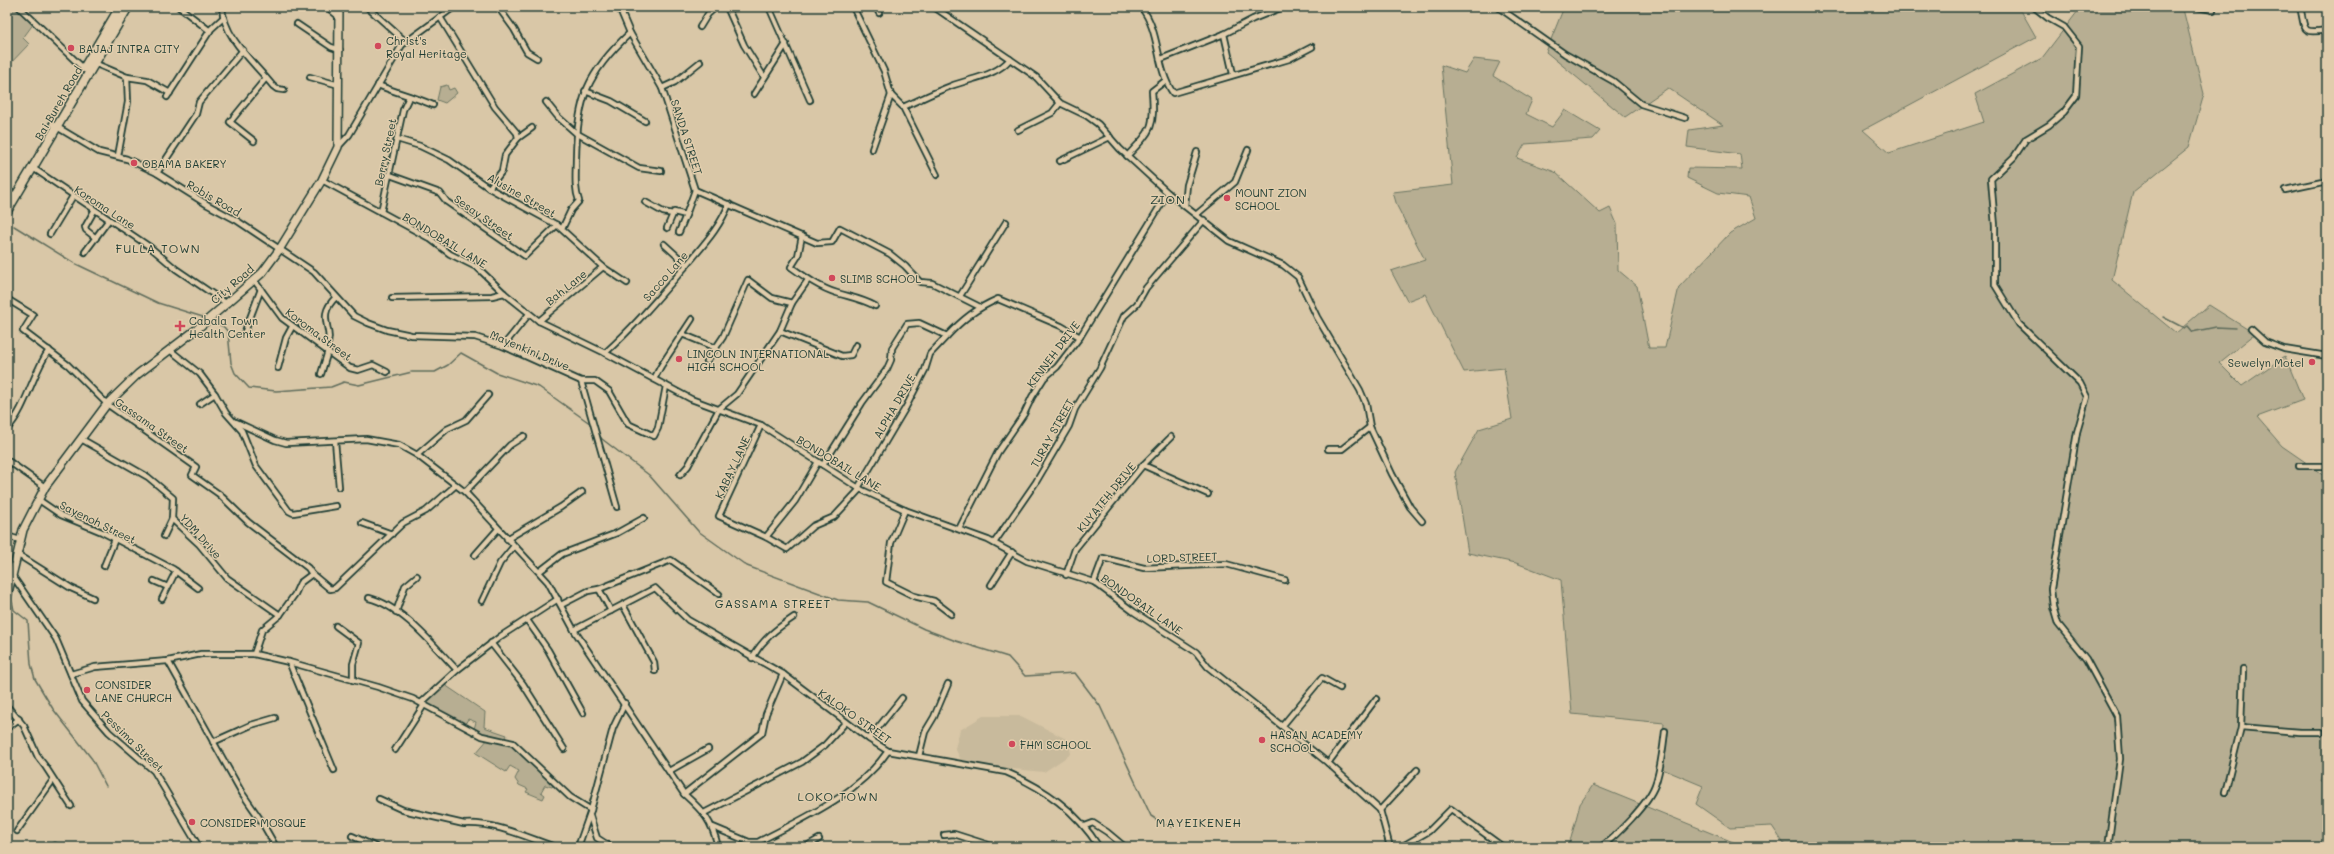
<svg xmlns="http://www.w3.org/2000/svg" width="2334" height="854" font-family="Mali,sans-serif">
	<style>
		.built { fill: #c8ba9c }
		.green { fill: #b7ae92; stroke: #6b7663 }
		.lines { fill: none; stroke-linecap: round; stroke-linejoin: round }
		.stream { stroke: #5e6c5b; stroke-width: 1.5 }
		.minor-casing { stroke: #1f3d34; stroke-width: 8 }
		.secondary-casing { stroke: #1f3d34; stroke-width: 10 }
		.trunk-casing { stroke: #1f3d34; stroke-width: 11 }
		.minor { stroke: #e1cdac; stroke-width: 4.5 }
		.secondary { stroke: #e1cdac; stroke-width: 7 }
		.trunk { stroke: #e1cdac; stroke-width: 8 }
		.poi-dot { fill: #d1495b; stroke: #e1cdac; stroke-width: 1.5 }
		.labels { text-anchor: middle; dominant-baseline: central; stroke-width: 3; stroke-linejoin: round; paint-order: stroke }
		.poi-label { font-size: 11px; fill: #1f3d34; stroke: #e1cdac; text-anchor: start }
		.street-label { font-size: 11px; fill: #1f3d34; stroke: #e1cdac }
		.neighbourhood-label { font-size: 12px; letter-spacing: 1px; fill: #1f3d34; stroke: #e1cdac }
	</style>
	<rect width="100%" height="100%" fill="#d9c7a7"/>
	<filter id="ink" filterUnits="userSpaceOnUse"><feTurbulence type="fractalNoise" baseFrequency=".025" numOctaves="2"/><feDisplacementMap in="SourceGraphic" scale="8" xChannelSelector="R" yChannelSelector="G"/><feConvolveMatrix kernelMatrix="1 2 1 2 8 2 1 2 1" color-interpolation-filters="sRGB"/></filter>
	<g filter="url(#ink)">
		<polygon class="built" points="983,716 1021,716 1068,740 1071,754 1044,772 963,764 955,748 960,730"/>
		<g class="green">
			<polygon points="7,7 15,7 34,23 23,38 29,44 7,67"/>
			<polygon points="1564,7 2019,7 2036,37 1863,130 1889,153 1984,122 1975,94 2042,58 2081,7 2180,7 2183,9 2204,94 2189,147 2133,192 2112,280 2176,333 2209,305 2255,334 2219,363 2242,386 2285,356 2303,400 2257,417 2282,446 2327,477 2327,762 2321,782 2327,782 2327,847 1786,847 1772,826 1730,828 1696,804 1703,786 1660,768 1664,723 1572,714 1561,580 1516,563 1468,553 1455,472 1479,429 1512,419 1504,368 1464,372 1425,294 1407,301 1391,271 1425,260 1397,206 1393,192 1453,185 1441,65 1465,73 1474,59 1500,62 1493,76 1532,100 1526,114 1552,127 1565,110 1600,131 1593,139 1525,144 1517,158 1555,172 1600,213 1610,208 1617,224 1618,270 1637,286 1649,348 1665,348 1679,287 1730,233 1756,218 1749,197 1718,193 1687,178 1688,168 1742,169 1740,154 1687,147 1689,130 1723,125 1668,88 1625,117 1546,52"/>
			<polygon points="447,85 449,90 454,88 457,93 445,103 437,100 440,87"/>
			<polygon points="445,685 485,712 484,727 507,735 505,739 483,734 474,729 476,722 468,719 465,724 426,705 428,701"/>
			<polygon points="488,739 512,745 555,784 552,787 545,785 541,792 545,795 543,799 526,792 528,789 519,785 515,779 519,771 510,766 506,772 476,753"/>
			<polygon points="1593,785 1738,844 1755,847 1567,847 1571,838 1580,804"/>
		</g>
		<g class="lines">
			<g class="stream">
				<polyline points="14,226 74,263 158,303 206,318"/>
				<polyline points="2163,317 2184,328 2187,326 2192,332 2216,327 2236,328"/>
				<polyline points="211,320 224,327 228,332 231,363 235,373 249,388 276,391 331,387 344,382 359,385 412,372 435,372 448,365 461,353 497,373 539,387 591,424"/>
				<polyline points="598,434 602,439 649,475 698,531 747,566 838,600 868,602 924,629 956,641 1008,657 1025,676 1075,673 1100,706 1151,816 1165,825 1173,827"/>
				<polyline points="9,600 12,602 14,610 28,621 31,664 35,679 53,709 92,759 106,786"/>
			</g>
			<defs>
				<g id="minor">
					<polyline points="19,7 84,69"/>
					<polyline points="179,7 210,31"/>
					<path d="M222,7C224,39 254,62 273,86L277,89L284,90"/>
					<polyline points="327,7 338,16"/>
					<polyline points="367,7 406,42"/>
					<polyline points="498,7 514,29 527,52 537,58"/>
					<polyline points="619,7 630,33 662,88 695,190 817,243 832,242 840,228 890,254 905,266 920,282 932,283 980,307"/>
					<polyline points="727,7 744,45 764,77"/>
					<polyline points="769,7 810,100"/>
					<polyline points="853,7 884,71 891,95 872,149"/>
					<polyline points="876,7 879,13"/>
					<polyline points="934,7 1036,77 1060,103 1087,116 1098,124 1120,149 1168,193 1229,241 1283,265 1298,277 1317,317 1360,390 1366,404 1370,427 1392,474 1410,507 1422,521"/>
					<path d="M1141,7C1161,32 1155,67 1173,93L1289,59L1312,47"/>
					<polyline points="1498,7 1565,54 1613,81 1641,104 1685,118"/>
					<polyline points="2034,7 2048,18 2064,27 2079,46 2076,96 2064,112 2049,125 2026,139 2014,157 1991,179 1995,226 1995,285 2019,324 2080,383 2087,397 2077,432 2051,589 2053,607 2058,624 2086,659 2117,716 2120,759 2108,847"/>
					<polyline points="2197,7 2213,10"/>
					<path d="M2300,7C2306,30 2300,34 2327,30"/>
					<polyline points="440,17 495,107 517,133 518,138 505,155 502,171 489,188"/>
					<polyline points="297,24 331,47 340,50"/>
					<polyline points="700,27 708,14 716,7"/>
					<polyline points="1161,59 1224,34"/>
					<polyline points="94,63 127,77 147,80 170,93"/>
					<polyline points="1233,74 1224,34 1253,19 1283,7"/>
					<polyline points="310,77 339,85"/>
					<path d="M378,85C397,93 415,97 433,105"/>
					<polyline points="662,88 675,82 700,62"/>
					<polyline points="585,91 611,101 645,121"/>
					<polyline points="754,94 786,44"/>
					<path d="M891,95L903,107C919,100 935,92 951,86C972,78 996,76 1010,59"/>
					<polyline points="167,97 211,29 223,18"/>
					<polyline points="546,102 558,117 576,133 639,168 661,171"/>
					<polyline points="903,107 937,175"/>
					<polyline points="52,124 99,152 127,159 157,173 208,205 236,220 314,272 354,316 368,323 387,330 411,335 475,337 503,346 581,381 595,381 609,391 628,424 654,436 658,428 666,386"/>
					<polyline points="1018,130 1052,113 1060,103"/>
					<polyline points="518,138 532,128"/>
					<polyline points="397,139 420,146 449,160 489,188 557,225 603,267 627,283"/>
					<polyline points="254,141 230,122 266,78"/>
					<polyline points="338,147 349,135 402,45 454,7"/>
					<polyline points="118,156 128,102 127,77"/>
					<path d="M1127,156C1152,130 1155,128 1152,91L1165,81"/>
					<polyline points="1060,161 1110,137"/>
					<polyline points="33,168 150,247 176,269 226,303"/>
					<polyline points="157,173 196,114 199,102 243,50"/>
					<polyline points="390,175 440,193 447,202 525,256 557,225"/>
					<polyline points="322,180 429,238 450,254 478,268 504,293 539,321 605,353 691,399 761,425 860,489 905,510 988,540 1027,561 1094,582 1134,612 1196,652 1208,667 1328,763 1380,810 1390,847"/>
					<polyline points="7,190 16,196"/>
					<polyline points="2285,190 2327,181"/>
					<polyline points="645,202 663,212 673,214 674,212 686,215 695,190"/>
					<polyline points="1185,206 1187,185 1197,152"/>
					<polyline points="94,211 85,227 86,230 96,238"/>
					<polyline points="381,212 403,110 409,97"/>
					<polyline points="1197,214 1235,182 1248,150"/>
					<polyline points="667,228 673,214"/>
					<path d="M562,229L571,210L579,201C574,187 576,173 576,158C577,99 587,73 630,33"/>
					<polyline points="679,232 686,215"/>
					<polyline points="50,234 73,196"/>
					<path d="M802,236L798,256L791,267C805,277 820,288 837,293C850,297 862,299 875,306"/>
					<polyline points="664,244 687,265"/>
					<polyline points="85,252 108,221"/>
					<polyline points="254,280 282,318 350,368 358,370 373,365 387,372"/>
					<polyline points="960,296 1006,222"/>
					<polyline points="392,298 492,296 504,293"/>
					<polyline points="7,299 33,315 23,331 68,365 107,404 196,467 192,475 219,494 248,522 308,568 312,574 330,589 335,588 403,523 426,511 456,485"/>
					<polyline points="539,321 603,267"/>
					<polyline points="2251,329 2265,342 2284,349 2327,356"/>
					<polyline points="780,331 842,356 851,355 856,345"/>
					<polyline points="244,334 261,289"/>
					<polyline points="682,334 716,348"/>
					<polyline points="503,346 529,314"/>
					<path d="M326,349C336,328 314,319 336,297"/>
					<polyline points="170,350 200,374 215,394 226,413 242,431 256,466 289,511 293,513 336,506"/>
					<path d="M605,353C635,326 660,296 686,266C703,245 719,229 729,204"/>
					<polyline points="707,361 723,337 748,280 772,298 792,303"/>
					<polyline points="278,368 286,338 292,327"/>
					<polyline points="321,374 328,351"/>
					<polyline points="654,379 661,366 692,319"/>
					<polyline points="581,381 617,507"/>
					<polyline points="200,404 215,394"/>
					<path d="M236,422L275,440L286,443L366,439L399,445L417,455L465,492L548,582L574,630L684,794C704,812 712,821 718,847"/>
					<polyline points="761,425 719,516 766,537 787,549 813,526 834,517 860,489"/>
					<path d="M7,429C27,407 32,374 49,350"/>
					<polyline points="83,440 148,477 173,498 172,519 199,544 227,578 280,615"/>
					<polyline points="335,441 339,487"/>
					<polyline points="1328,449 1342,449 1370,427"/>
					<polyline points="417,455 447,429 466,420 488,395"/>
					<polyline points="7,460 45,487"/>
					<path d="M823,465L862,403L887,369L891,360L892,348L907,324L919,323L947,336C963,319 977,308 998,299L1061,326L1080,337"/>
					<polyline points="1143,465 1208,494"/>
					<polyline points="2299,466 2327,466"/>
					<polyline points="680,475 688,466 719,409 737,394 780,331 792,303 808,280"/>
					<polyline points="858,488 906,407 925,370 930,354 947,336"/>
					<polyline points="465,492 510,445 524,436"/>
					<polyline points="39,500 61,515 102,532 173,569 198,588"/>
					<polyline points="905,510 891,543 886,582 914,596 934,601 951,614"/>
					<polyline points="362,523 392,534"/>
					<polyline points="959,529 998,452 1024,414 1032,397 1044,378 1057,367 1080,337 1168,193"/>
					<polyline points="7,536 20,540"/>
					<polyline points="164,536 172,519"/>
					<polyline points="766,537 795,501 818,462"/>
					<polyline points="507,539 561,507 582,492"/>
					<polyline points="994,543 1036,482 1069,426 1075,409 1100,368 1124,316 1137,304 1146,288 1204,220"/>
					<polyline points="17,554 71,588 93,598"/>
					<polyline points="475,555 498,529"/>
					<polyline points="104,566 115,539"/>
					<polyline points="540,571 562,554 617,533 644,518"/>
					<polyline points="12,575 56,639 82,701 109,732 154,771 199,847"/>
					<polyline points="1066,575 1075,549 1143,465 1171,437"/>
					<polyline points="154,581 168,587"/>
					<polyline points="1094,582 1103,558 1144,568 1226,564 1285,580"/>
					<polyline points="991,585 1012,552"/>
					<polyline points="599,589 671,560 719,594"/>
					<path d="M369,598C402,606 434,646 457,670"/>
					<polyline points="162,599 176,571"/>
					<polyline points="482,601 500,563 514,546"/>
					<polyline points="561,605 588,591 599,589 611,611"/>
					<polyline points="623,605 654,662 655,671"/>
					<polyline points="396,612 405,586 417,576"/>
					<polyline points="527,620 548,650 583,713"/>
					<polyline points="336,626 359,643 353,664 353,680"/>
					<path d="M574,630L655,588L688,620L783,674L869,739L888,751L1006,772C1045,789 1076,810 1099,847"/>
					<polyline points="491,643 523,684 564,749"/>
					<polyline points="254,654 262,630 280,615 295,594 300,583 312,574"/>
					<path d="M752,658C763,639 776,629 794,617"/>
					<polyline points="168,661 242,793 260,819 276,847"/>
					<polyline points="289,662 334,770"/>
					<polyline points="71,674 95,667 168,661 201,654 254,654 289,662 378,687 413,699 482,736 513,743 570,797 591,810"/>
					<polyline points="421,703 457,670 501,636 558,599"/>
					<polyline points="7,706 24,726 38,757 45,766 71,806"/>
					<polyline points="1283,725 1322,678 1340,688"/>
					<polyline points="2241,727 2300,732 2320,732"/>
					<polyline points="7,728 19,719"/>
					<polyline points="869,739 902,698"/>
					<polyline points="213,742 251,725 275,718"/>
					<polyline points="395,750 424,705"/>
					<polyline points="919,756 925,732 934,717 948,684"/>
					<polyline points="1328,763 1376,699"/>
					<polyline points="669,771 708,749"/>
					<polyline points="2225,792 2241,727 2243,669"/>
					<polyline points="684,794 762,733 766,714 783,674"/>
					<path d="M379,799L403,810L464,824C495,822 526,837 555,847"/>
					<polyline points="1380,810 1417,770"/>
					<polyline points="704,813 802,762 825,745 846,722"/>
					<polyline points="590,816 597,838 611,847"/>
					<polyline points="1085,826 1093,823 1107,832 1125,847"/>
					<path d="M713,827L749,842H758C804,818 858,795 888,751"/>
					<polyline points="17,831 53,780"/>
					<polyline points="944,835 954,834 995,847"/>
					<polyline points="352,836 376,847"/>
					<polyline points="54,847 55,846"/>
					<polyline points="578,847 591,810 613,728 625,703"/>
					<polyline points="805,847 819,839"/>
					<polyline points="1401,847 1429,831 1451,809 1503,847"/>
					<path d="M1601,847C1617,835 1648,804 1655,785C1661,769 1663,748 1665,731"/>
				</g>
				<polyline id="secondary" points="7,597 23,530 45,487 107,404 138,374 197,329 262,273 279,250 322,180 338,147 339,7"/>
				<g id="trunk">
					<polyline points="84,68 120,7"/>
					<polyline points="7,211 128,7"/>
				</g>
			</defs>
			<use href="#minor" class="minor-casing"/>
			<use href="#secondary" class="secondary-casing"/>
			<use href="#trunk" class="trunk-casing"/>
			<use href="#minor" class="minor"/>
			<use href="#secondary" class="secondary"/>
			<use href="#trunk" class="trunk"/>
		</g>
	</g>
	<g class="poi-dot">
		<circle cx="378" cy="46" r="4"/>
		<circle cx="71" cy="48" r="4"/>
		<circle cx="134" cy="163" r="4"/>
		<circle cx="1227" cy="198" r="4"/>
		<circle cx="832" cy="278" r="4"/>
		<path d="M178 320h4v4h4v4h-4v4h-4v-4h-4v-4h4z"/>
		<circle cx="679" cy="359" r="4"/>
		<circle cx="2312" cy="362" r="4"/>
		<circle cx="87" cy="690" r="4"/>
		<circle cx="1262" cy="740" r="4"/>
		<circle cx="1012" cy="744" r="4"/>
		<circle cx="192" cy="822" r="4"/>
	</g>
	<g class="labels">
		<g class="poi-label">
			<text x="386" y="40">Christ's<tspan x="386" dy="13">Royal Heritage</tspan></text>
			<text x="79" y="48">BAJAJ INTRA CITY</text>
			<text x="142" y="163">OBAMA BAKERY</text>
			<text x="1235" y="192">MOUNT ZION<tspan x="1235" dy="13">SCHOOL</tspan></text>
			<text x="840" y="278">SLIMB SCHOOL</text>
			<text x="189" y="320">Cabala Town<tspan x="189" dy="13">Health Center</tspan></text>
			<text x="687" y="353">LINCOLN INTERNATIONAL<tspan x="687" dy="13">HIGH SCHOOL</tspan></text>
			<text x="2304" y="362" text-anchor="end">Sewelyn Motel</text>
			<text x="95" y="684">CONSIDER<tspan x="95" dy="13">LANE CHURCH</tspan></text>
			<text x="1270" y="734">HASAN ACADEMY<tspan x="1270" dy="13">SCHOOL</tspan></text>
			<text x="1020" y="744">FHM SCHOOL</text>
			<text x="200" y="822">CONSIDER MOSQUE</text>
		</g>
		<g class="street-label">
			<text transform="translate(58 103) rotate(-60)">Bai Bureh Road</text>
			<text transform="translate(687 137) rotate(72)">SANDA STREET</text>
			<text transform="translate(385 152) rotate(-78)">Berry Street</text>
			<text transform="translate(522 195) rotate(30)">Alusine Street</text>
			<text transform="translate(214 198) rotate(30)">Robis Road</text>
			<text transform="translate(105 207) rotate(33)">Koroma Lane</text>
			<text transform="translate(484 217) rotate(35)">Sesay Street</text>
			<text transform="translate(445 240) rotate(31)">BONDOBAIL LANE</text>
			<text transform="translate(665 276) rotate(-49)">Sacco Lane</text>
			<text transform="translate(232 284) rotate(-41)">City Road</text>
			<text transform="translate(566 287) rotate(-39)">Bah Lane</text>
			<text transform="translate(319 334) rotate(37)">Koroma Street</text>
			<text transform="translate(530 350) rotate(23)">Mayenkini Drive</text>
			<text transform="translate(1053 354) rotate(-53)">KENNEH DRIVE</text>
			<text transform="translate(894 406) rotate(-60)">ALPHA DRIVE</text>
			<text transform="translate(152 425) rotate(35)">Gassama Street</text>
			<text transform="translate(1052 433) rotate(-61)">TURAY STREET</text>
			<text transform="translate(839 463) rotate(31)">BONDOBAIL LANE</text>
			<text transform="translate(732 467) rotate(-65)">KABAY LANE</text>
			<text transform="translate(1106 497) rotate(-51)">KUYATEH DRIVE</text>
			<text transform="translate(98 522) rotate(26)">Sayenoh Street</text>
			<text transform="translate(201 536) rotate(48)">YDM Drive</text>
			<text transform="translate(1182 557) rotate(-2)">LORD STREET</text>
			<text transform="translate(1142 604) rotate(35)">BONDOBAIL LANE</text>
			<text transform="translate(855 716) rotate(35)">KALOKO STREET</text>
			<text transform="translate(133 741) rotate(44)">Pessima Street</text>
		</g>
		<g class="neighbourhood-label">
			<text x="1168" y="199">ZION</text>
			<text x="158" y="248">FULLA TOWN</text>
			<text x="773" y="603">GASSAMA STREET</text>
			<text x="838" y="796">LOKO TOWN</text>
			<text x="1199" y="822">MAYEIKENEH</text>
		</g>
	</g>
	<rect width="2334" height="854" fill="none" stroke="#e1cdac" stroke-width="24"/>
	<rect x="12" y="12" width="2310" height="830" fill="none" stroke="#1f3d34" stroke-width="1.5" filter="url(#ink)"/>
</svg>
